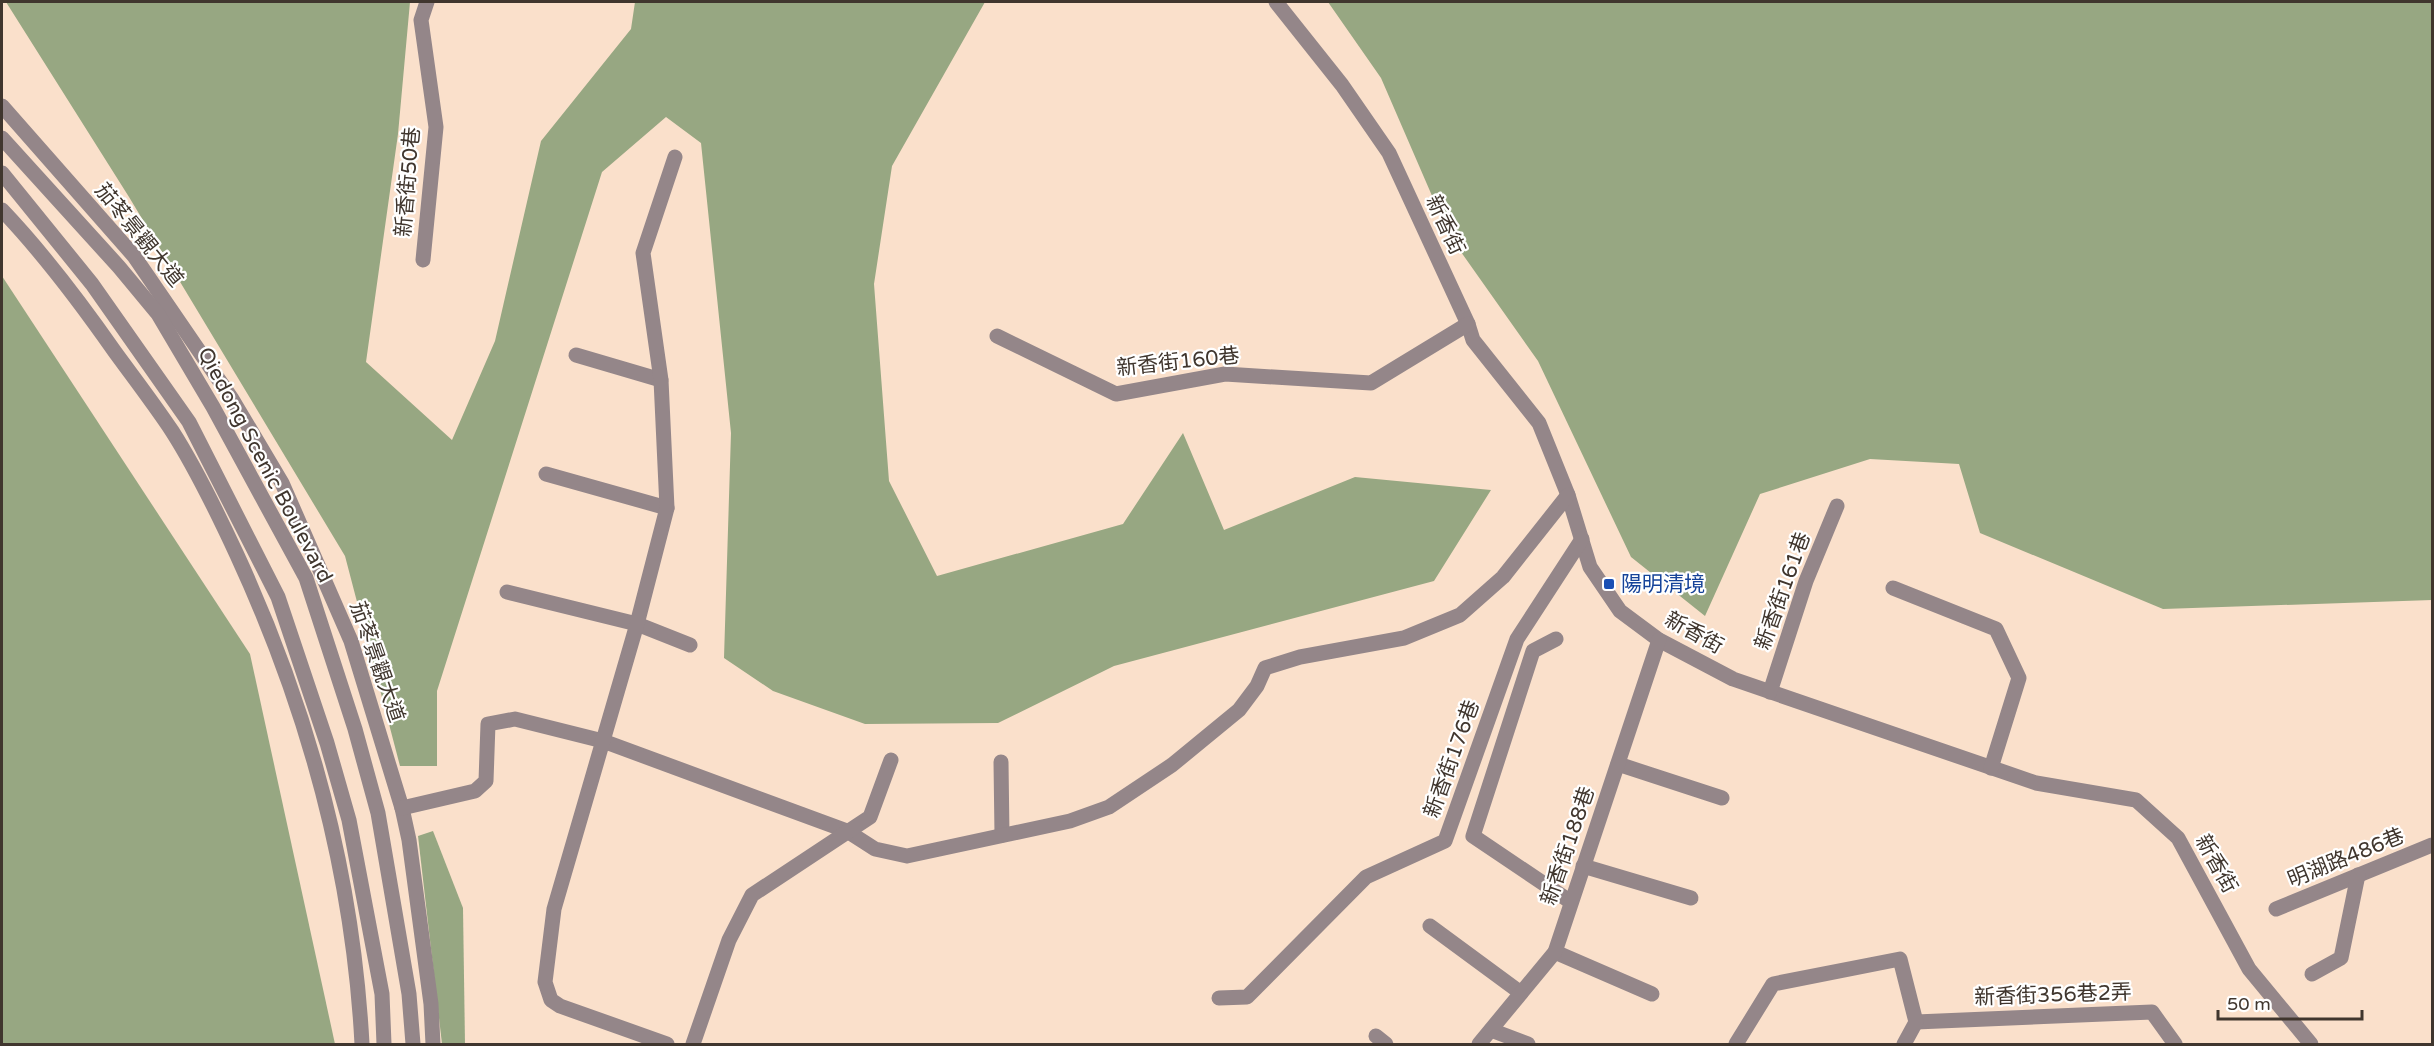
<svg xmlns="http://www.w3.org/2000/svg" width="2434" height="1046" font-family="'Varela Round','Noto Sans TC',sans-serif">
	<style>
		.forest { fill: #97a782 }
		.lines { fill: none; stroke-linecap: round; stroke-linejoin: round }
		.minor { stroke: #948689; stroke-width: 15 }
		.transit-dot { fill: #1a4fb4; stroke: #fff; stroke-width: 2 }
		.labels { text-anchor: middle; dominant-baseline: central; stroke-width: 4.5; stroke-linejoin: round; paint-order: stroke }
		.street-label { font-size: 21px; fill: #40362e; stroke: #fff }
		.transit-label { font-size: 21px; fill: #164399; stroke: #fff; text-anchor: start }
	</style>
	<rect width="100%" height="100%" fill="#fae0cb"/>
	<g class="forest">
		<polygon points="6,2 410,2 398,134 366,362 452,440 495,341 541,141 631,29 635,2 985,2 892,166 874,284 889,481 937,576 1123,524 1183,433 1224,530 1355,477 1491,490 1434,581 1114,666 998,723 865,724 773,691 724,658 731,433 701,143 666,117 602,172 437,691 437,766 400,766 345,556 129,197"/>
		<polygon points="1328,2 2432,2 2432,600 2163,609 1980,533 1959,464 1870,459 1760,494 1705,616 1631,557 1538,361 1449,235 1381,78"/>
		<polygon points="2,276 250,654 335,1044 2,1044"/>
		<polygon points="433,831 463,908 465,1044 442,1044 418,836"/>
	</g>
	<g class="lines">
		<g class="minor">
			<polyline points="1276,2 1342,85 1389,153 1468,324 1473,340 1539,423 1568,495 1590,567 1620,611 1659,640 1733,679 2036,783 2136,800 2178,838 2249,969 2311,1044"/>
			<polyline points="2,106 134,256 232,399 282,483 351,641 402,808 409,840 431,1004 433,1044"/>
			<polyline points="2,138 119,267 158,314 213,407 306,578 355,729 378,813 409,994 413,1044"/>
			<polyline points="2,173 92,284 189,422 278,597 327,743 349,820 382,994 384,1044"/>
			<path d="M2,210C44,254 80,302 115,352C134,378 154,404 172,431C197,470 218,514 237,555C308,709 353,875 362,1044"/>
			<polyline points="423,260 436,127 421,20 427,2"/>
			<polyline points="997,336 1116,394 1225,374 1371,383 1468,324"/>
			<polyline points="576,355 661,380"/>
			<polyline points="546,474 667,508"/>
			<polyline points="1893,588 1996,629 2019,678 1991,768"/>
			<polyline points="507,592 637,624 690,645"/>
			<polyline points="1556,639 1533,651 1473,836 1571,902"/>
			<polyline points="1770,692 1806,581 1837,506"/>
			<polyline points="1001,762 1002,835"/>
			<polyline points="1618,764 1722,798"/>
			<polyline points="402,808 475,791 486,781 488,724 515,719 603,741 847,831 875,849 907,856 1070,821 1109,807 1172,765 1239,710 1257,686 1265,668 1300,657 1404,638 1460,615 1503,577 1568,495"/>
			<polyline points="1583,866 1691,898"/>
			<polyline points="2276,909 2432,845"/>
			<polyline points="1430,926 1521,993"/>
			<polyline points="1555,952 1652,994"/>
			<polyline points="2312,974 2341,958 2358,875"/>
			<polyline points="1219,998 1247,997 1366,877 1445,841 1517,639 1582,539"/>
			<polyline points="1916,1022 2152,1012 2175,1044"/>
			<polyline points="1491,1030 1528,1044"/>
			<polyline points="1376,1036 1386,1044"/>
			<polyline points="667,1044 560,1006 551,1000 545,982 554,909 637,624 667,508 661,380 643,253 675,157"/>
			<polyline points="693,1044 729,940 752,895 870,817 891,760"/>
			<polyline points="1479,1044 1555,952 1659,640"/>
			<polyline points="1736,1044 1773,984 1900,959 1916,1022 1904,1044"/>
		</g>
	</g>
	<rect class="transit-dot" x="1603" y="578" width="12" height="12" rx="3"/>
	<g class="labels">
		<g class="street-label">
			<text transform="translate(408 182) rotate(-85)">新香街50巷</text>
			<text transform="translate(1445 225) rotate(65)">新香街</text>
			<text transform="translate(139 235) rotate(51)">茄苳景觀大道</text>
			<text transform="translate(1178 362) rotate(-6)">新香街160巷</text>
			<text transform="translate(265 465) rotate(62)">Qiedong Scenic Boulevard</text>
			<text transform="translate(1783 591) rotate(-70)">新香街161巷</text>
			<text transform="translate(1694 633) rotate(29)">新香街</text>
			<text transform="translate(377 662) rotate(71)">茄苳景觀大道</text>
			<text transform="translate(1452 759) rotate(-70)">新香街176巷</text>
			<text transform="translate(1568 846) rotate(-71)">新香街188巷</text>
			<text transform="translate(2346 858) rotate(-22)">明湖路486巷</text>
			<text transform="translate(2216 864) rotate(61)">新香街</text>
			<text transform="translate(2053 995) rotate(-2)">新香街356巷2弄</text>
		</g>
		<g class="transit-label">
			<text x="1621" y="584">陽明清境</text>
		</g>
	</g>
	<rect width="2434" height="1046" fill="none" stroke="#40362e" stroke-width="6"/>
	<path d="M2218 1010v9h144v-9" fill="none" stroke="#40362e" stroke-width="3"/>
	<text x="2227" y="1010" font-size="18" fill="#40362e" stroke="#ffffff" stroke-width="4.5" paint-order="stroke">50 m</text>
</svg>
